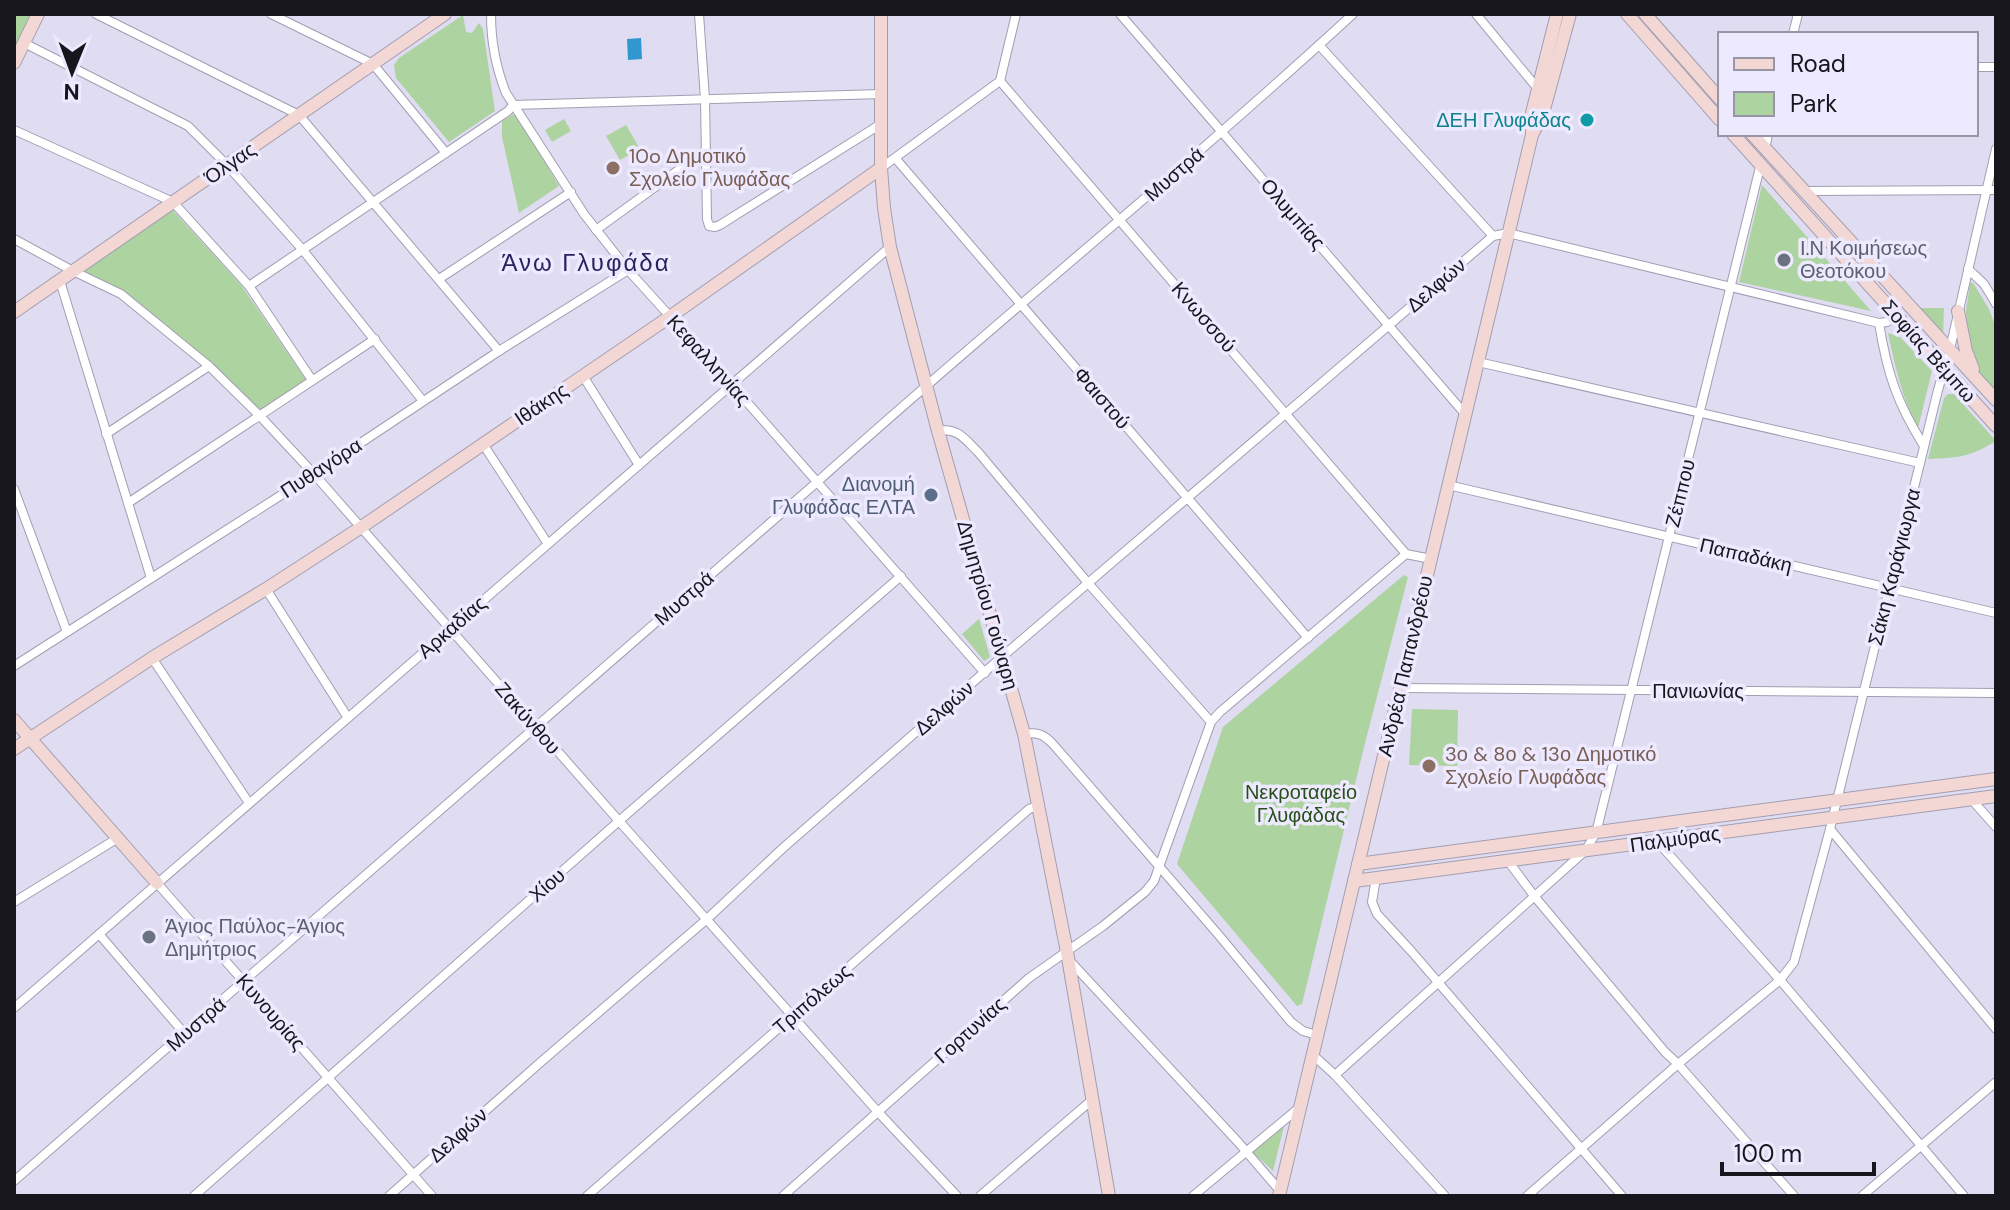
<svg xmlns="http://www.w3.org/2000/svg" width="2010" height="1210" font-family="'DM Sans',sans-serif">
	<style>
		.green { fill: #add3a1 }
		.water { fill: #3098cf }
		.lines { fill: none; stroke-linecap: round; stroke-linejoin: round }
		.street-casing { stroke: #a29eb2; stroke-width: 10 }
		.secondary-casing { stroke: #a29eb2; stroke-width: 14 }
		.street { stroke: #fff; stroke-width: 8 }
		.secondary { stroke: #f3d7d4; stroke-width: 12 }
		.culture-dot { fill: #0f9aa8; stroke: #ede9fe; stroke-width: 3 }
		.education-dot { fill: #8d6e63; stroke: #ede9fe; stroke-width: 3 }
		.worship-dot { fill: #6b7280; stroke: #ede9fe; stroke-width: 3 }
		.service-dot { fill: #5c6f8a; stroke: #ede9fe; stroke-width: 3 }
		.labels { text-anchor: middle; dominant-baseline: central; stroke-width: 7; stroke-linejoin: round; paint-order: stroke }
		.culture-label { font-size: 20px; fill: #0d838f; stroke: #ede9fe; text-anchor: end }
		.education-label { font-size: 20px; fill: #785e54; stroke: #ede9fe; text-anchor: start }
		.street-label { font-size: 20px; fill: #18161d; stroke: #ede9fe }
		.worship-label { font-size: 20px; fill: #5b616d; stroke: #ede9fe; text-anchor: start }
		.service-label { font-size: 20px; fill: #4e5e75; stroke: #ede9fe; text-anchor: end }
		.park-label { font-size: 20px; fill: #284e19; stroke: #ede9fe }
		.quarter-label { font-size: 24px; letter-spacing: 2px; fill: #27255f; stroke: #ede9fe }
	</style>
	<rect width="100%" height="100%" fill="#e0dcf1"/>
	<g class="green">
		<polygon points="14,14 35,14 14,56"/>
		<polygon points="463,15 466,32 472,33 479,23 483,29 495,111 449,142 396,78 394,65 399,58"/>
		<polygon points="516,113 559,186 519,213 502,137 502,121"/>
		<polygon points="564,119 571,131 552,142 545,130"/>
		<polygon points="626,125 640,149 620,160 606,136"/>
		<polygon points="1762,185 1871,311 1739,282"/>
		<polygon points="169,206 241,285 306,380 260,411 123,292 81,269"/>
		<polygon points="1970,283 1973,283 1989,309 1995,325 1996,393 1977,372 1967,330 1966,310"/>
		<polygon points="1918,308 1944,308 1943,335"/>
		<path d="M1888,333L1900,337L1932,371L1918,428C1902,398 1895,366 1888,333Z"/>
		<path d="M1948,394H1954L1996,441C1970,457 1957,458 1928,459L1944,398Z"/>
		<polygon points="1404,575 1408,577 1363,751 1302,1004 1297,1006 1177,864 1223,727"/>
		<polygon points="979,619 990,657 984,661 962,634"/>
		<polygon points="1412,709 1458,710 1457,766 1409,765"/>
		<polygon points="1285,1122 1273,1171 1249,1149"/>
	</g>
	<polygon class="water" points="641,38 642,59 628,60 627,39"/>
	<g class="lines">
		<defs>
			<g id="street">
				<polyline points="96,14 299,115 499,351"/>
				<polyline points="271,14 373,64 446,153"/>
				<path d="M491,14C491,41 496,68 506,93L584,214L628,270L731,384L985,673"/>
				<polyline points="699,14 705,99 707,219 709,226 715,227 720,225 881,124"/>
				<polyline points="1120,14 1465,414"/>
				<polyline points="1476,14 1538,89"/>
				<polyline points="1793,34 1798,14"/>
				<polyline points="24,43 188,126 227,165 302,249 423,401"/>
				<polyline points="1319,45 1493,236"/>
				<polyline points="1976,67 1996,67"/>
				<polyline points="1000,81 1406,554"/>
				<polyline points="14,130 173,202 249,286 312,380"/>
				<polyline points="1765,150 1768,134"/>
				<polyline points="896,159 1308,638"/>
				<polyline points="881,168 1000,81 1016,14"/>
				<polyline points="1805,191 1996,190"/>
				<polyline points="596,230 706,150"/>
				<polyline points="14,239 73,271 121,294 209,366 259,415 314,474 619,821 878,1112 957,1196"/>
				<polyline points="1968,269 1984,284 1996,304"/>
				<polyline points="439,279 571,192"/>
				<polyline points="60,281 151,578"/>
				<polyline points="249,286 508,111 513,105 881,94"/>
				<path d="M1879,323C1887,373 1897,403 1924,446"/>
				<polyline points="1478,362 1920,463"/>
				<polyline points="583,376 639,465"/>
				<path d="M938,431C957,427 965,439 978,452L1088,583L1211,722"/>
				<polyline points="106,434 209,366"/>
				<polyline points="483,444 548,544"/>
				<polyline points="1448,485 1996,613"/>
				<polyline points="14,489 67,632"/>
				<polyline points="128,503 375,339"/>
				<polyline points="266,589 348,718"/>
				<polyline points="152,658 249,803"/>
				<polyline points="14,666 314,474 499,351 628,270"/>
				<polyline points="1400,688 1996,693"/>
				<path d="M1024,734C1037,732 1043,734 1052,743L1217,933L1291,1022L1303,1031L1317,1035"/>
				<polyline points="1972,800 1996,827"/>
				<polyline points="1830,829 1996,1029"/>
				<polyline points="1657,841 1780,980 1964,1196"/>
				<polyline points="1508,861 1535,897 1665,1052 1678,1064 1794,1196"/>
				<polyline points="1376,878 1372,902 1377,914 1412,952 1622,1196"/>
				<polyline points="157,883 432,1196"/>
				<polyline points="14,902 118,838"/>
				<polyline points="99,934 184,1033"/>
				<polyline points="1069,960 1238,1142 1281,1192"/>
				<polyline points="14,1008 890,247"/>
				<polyline points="1313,1055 1335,1075 1445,1196"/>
				<polyline points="1335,1075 1585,851 1596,833 1761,163"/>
				<path d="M14,1181L816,483C993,324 1178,175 1353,14"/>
				<polyline points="194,1196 619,821 901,576"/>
				<polyline points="389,1196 542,1061 707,919 783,848 1003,656 1493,236 1508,233 1879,323 1887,322 1897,316"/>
				<polyline points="587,1196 1029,809 1040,805"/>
				<polyline points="783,1196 1029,978 1103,926 1145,892 1154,881 1211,722 1220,712 1406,554 1431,559"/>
				<polyline points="980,1196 1093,1099"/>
				<polyline points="1193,1196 1300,1107"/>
				<polyline points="1527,1196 1678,1064 1780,980 1794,962 1830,829 1938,390 1950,349 1996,149"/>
				<polyline points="1862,1196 1996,1082"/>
			</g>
			<g id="secondary">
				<polyline points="881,14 881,168 884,208 890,247 938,431 1024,734 1067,952 1109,1196"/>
				<polyline points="1627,14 1720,120"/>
				<polyline points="1645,14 1720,99"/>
				<polyline points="14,63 38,14"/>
				<polyline points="1533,133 1543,113 1570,14"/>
				<polyline points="1733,134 1996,426"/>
				<polyline points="1752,134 1996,400"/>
				<polyline points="1958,311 1966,351 1973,369"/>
				<polyline points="14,312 445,14"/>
				<polyline points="14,720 157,883"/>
				<polyline points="14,749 152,658 266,589 360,528 671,316 881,168"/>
				<polyline points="1358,864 1996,779"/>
				<polyline points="1354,881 1996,796"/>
				<polyline points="1279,1196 1532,135 1532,113 1557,14"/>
			</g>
		</defs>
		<use href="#street" class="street-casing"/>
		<use href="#secondary" class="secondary-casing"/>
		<use href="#street" class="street"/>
		<use href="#secondary" class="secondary"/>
	</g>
	<circle class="culture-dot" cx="1587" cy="120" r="8"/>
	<g class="education-dot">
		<circle cx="613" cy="168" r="8"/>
		<circle cx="1429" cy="766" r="8"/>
	</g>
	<g class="worship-dot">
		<circle cx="1784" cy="260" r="8"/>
		<circle cx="149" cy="937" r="8"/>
	</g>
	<circle class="service-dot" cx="931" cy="495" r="8"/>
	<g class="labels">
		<g class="culture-label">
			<text x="1571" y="120">ΔΕΗ Γλυφάδας</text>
		</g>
		<g class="education-label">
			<text x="629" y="156">10o Δημοτικό<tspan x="629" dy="23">Σχολείο Γλυφάδας</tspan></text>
			<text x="1445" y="754">3ο &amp; 8ο &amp; 13ο Δημοτικό<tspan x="1445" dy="23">Σχολείο Γλυφάδας</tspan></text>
		</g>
		<g class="street-label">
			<text transform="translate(230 163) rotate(-35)">Όλγας</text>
			<text transform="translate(1174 174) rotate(-41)">Μυστρά</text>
			<text transform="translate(1293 214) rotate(49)">Ολυμπίας</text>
			<text transform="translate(1436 285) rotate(-41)">Δελφών</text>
			<text transform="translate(1204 317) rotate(49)">Κνωσσού</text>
			<text transform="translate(1929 351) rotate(48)">Σοφίας Βέμπω</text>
			<text transform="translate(709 360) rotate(48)">Κεφαλληνίας</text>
			<text transform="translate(1102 398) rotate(49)">Φαιστού</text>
			<text transform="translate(541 404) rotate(-34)">Ιθάκης</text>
			<text transform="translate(321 468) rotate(-33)">Πυθαγόρα</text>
			<text transform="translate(1680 493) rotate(-76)">Ζέππου</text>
			<text transform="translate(1746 555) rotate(13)">Παπαδάκη</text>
			<text transform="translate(1894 567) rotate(-76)">Σάκη Καράγιωργα</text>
			<text transform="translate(684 598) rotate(-41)">Μυστρά</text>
			<text transform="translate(988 605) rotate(74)">Δημητρίου Γούναρη</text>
			<text transform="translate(452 627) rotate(-41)">Αρκαδίας</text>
			<text transform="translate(1405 666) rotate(-77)">Ανδρέα Παπανδρέου</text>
			<text x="1698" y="691">Πανιωνίας</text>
			<text transform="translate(944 708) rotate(-41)">Δελφών</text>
			<text transform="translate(528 718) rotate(49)">Ζακύνθου</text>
			<text transform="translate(1675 839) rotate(-8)">Παλμύρας</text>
			<text transform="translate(547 885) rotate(-41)">Χίου</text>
			<text transform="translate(812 999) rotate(-41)">Τριπόλεως</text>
			<text transform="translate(271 1012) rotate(49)">Κυνουρίας</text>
			<text transform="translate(196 1024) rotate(-41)">Μυστρά</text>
			<text transform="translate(970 1030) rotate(-42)">Γορτυνίας</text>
			<text transform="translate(458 1135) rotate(-42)">Δελφών</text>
		</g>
		<g class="worship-label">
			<text x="1800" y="248">Ι.Ν Κοιμήσεως<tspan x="1800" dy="23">Θεοτόκου</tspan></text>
			<text x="165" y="926">Άγιος Παύλος-Άγιος<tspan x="165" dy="23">Δημήτριος</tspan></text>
		</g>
		<g class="service-label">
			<text x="915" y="484">Διανομή<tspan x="915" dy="23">Γλυφάδας ΕΛΤΑ</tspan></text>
		</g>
		<g class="park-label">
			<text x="1301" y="792">Νεκροταφείο<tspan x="1301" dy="23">Γλυφάδας</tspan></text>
		</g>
		<g class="quarter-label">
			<text x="586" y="262">Άνω Γλυφάδα</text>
		</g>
	</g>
	<rect width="2010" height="1210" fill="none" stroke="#18161d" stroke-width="32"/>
	<rect x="1718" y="32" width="260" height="104" fill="#ede9fe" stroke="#9895a4" stroke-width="2"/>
	<rect x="1734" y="58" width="40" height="12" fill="#f3d7d4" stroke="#9895a4" stroke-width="2"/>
	<text x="1790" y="72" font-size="24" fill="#18161d">Road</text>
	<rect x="1734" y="92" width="40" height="24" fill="#add3a1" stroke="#9895a4" stroke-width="2"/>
	<text x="1790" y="112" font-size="24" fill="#18161d">Park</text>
	<g transform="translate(72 72) rotate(181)" stroke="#ede9fe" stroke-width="6" paint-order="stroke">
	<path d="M0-6L14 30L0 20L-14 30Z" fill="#18161d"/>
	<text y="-12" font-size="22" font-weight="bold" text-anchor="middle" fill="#18161d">N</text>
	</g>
	<path d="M1722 1162v12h152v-12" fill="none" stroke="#18161d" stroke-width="4"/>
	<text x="1734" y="1162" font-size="24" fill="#18161d" stroke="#ede9fe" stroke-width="6" paint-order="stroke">100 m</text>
</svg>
